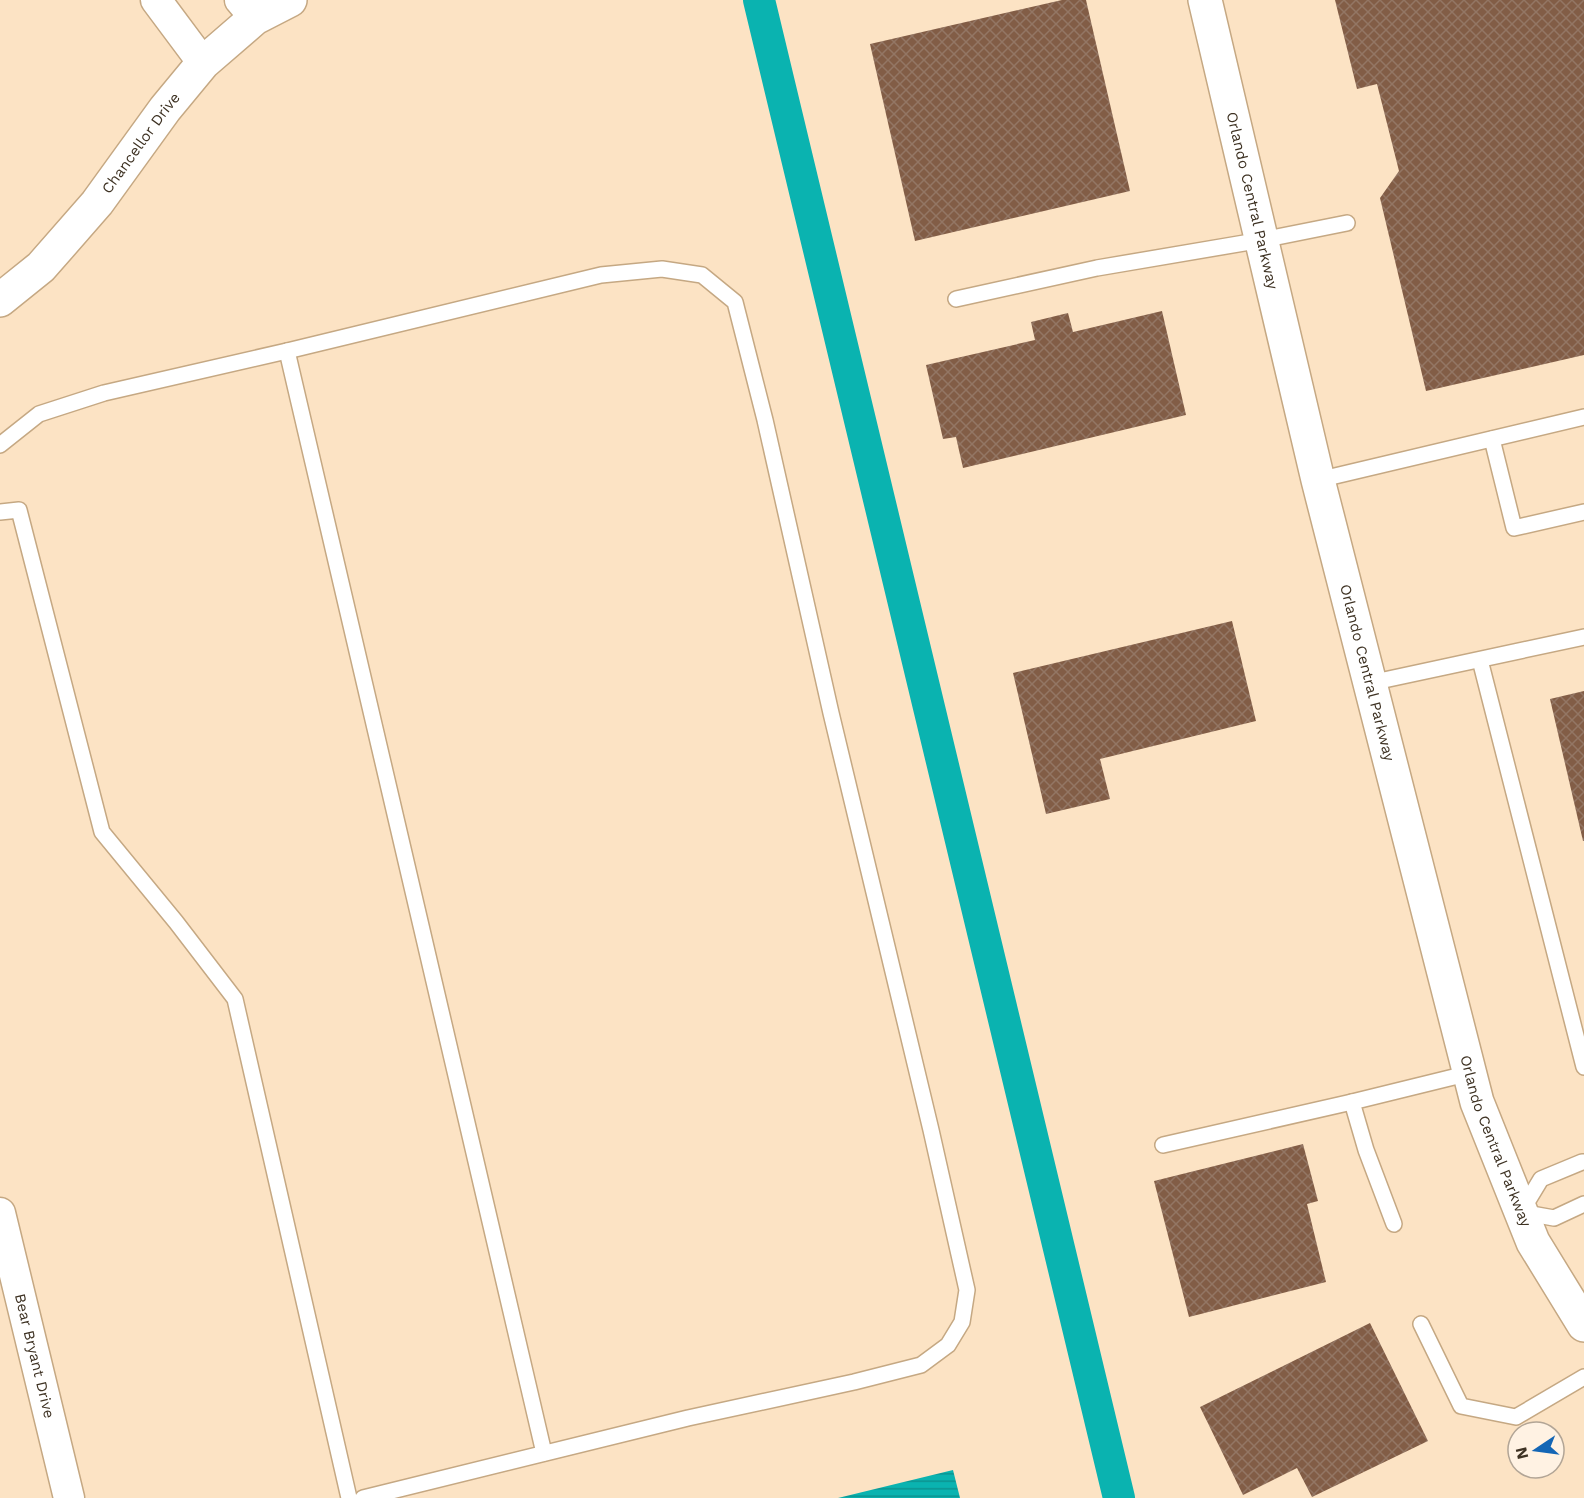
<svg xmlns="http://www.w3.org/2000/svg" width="1584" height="1498" font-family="'Work Sans',sans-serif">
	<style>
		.water { fill: url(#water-rules) }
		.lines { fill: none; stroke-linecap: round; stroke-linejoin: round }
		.canal { stroke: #0ab3b0; stroke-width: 32 }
		.building { fill: url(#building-cross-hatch) }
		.lane-casing { stroke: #c5a883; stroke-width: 18 }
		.street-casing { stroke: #c5a883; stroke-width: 33 }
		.secondary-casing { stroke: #c5a883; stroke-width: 36 }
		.lane { stroke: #fff; stroke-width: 15 }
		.street { stroke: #fff; stroke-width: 30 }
		.secondary { stroke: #fff; stroke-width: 33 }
		.labels { text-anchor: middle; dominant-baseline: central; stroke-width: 6; stroke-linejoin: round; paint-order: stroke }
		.street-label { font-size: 15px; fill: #3e3223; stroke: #fff2e3 }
	</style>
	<defs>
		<pattern id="water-rules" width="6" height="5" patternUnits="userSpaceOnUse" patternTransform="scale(1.5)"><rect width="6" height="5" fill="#0ab3b0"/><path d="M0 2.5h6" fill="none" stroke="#0c928f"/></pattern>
		<pattern id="building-cross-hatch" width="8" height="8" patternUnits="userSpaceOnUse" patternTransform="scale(1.5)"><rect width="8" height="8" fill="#825d46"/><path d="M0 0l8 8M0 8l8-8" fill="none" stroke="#937664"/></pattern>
	</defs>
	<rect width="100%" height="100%" fill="#fce3c4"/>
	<polygon class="water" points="953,1470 960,1498 838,1498"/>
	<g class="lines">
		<polyline class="canal" points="759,0 1119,1498"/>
	</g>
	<g class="building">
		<polygon points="1062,0 1086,0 1130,191 915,241 870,44"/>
		<polygon points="1335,0 1584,0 1584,355 1426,391 1380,198 1399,171 1377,84 1357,89"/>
		<polygon points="1162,311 1186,415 963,468 956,437 943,439 926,365 1035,340 1031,322 1068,313 1073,332"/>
		<polygon points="1232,621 1256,721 1100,759 1110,799 1046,814 1013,673"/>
		<polygon points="1584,691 1584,841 1583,841 1550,699"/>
		<polygon points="1303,1144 1318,1201 1307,1204 1326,1282 1189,1317 1154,1181"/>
		<polygon points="1370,1323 1428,1441 1312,1497 1297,1468 1243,1495 1200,1407"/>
	</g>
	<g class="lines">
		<defs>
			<g id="lane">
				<polyline points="956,299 1097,268 1262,240 1347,223"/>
				<polyline points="287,351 544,1453"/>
				<polyline points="1492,439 1514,528 1584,512"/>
				<polyline points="0,445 39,414 104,393 287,351 601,275 662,269 702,275 735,302 765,420 831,713 931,1130 967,1290 962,1322 948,1345 921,1365 854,1382 688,1418 363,1498"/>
				<polyline points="1318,480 1584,417"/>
				<polyline points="0,512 19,510 102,832 176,922 235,999 349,1498"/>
				<polyline points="1480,660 1584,1067"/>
				<polyline points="1370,683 1584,637"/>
				<polyline points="1163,1145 1352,1102"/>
				<polyline points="1584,1162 1582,1162 1541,1179 1521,1212 1554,1218 1584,1204"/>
				<polyline points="1394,1224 1366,1150 1352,1102 1470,1073"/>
				<polyline points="1421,1324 1461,1406 1516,1417 1584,1377"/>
			</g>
			<g id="street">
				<polyline points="156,0 203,63"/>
				<polyline points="240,0 255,18"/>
				<path id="s1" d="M0,1213L69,1498"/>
			</g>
			<g id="secondary">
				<path id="s2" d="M1205,0L1318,480L1477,1102L1533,1242L1584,1325"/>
				<path id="s3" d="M0,300L41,267L97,203L165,109L203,63L255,18L290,0"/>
			</g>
		</defs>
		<use href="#lane" class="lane-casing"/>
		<use href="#street" class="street-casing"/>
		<use href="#secondary" class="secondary-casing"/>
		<use href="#lane" class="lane"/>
		<use href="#street" class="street"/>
		<use href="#secondary" class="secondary"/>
	</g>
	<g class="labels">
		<g class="street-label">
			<text stroke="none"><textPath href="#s3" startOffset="212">Chancellor Drive</textPath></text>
			<text stroke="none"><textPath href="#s2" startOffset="206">Orlando Central Parkway</textPath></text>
			<text stroke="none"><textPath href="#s2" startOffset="692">Orlando Central Parkway</textPath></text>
			<text stroke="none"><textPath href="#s2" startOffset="1178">Orlando Central Parkway</textPath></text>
			<text stroke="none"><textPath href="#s1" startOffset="147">Bear Bryant Drive</textPath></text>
		</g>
	</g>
	<g transform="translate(1536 1450) rotate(257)"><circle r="28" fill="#fff2e3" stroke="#b2a596" stroke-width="1.5"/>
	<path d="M0-4.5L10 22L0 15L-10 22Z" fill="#1466b5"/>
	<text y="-9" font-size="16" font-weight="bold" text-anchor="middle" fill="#3e3223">N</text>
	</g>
</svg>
